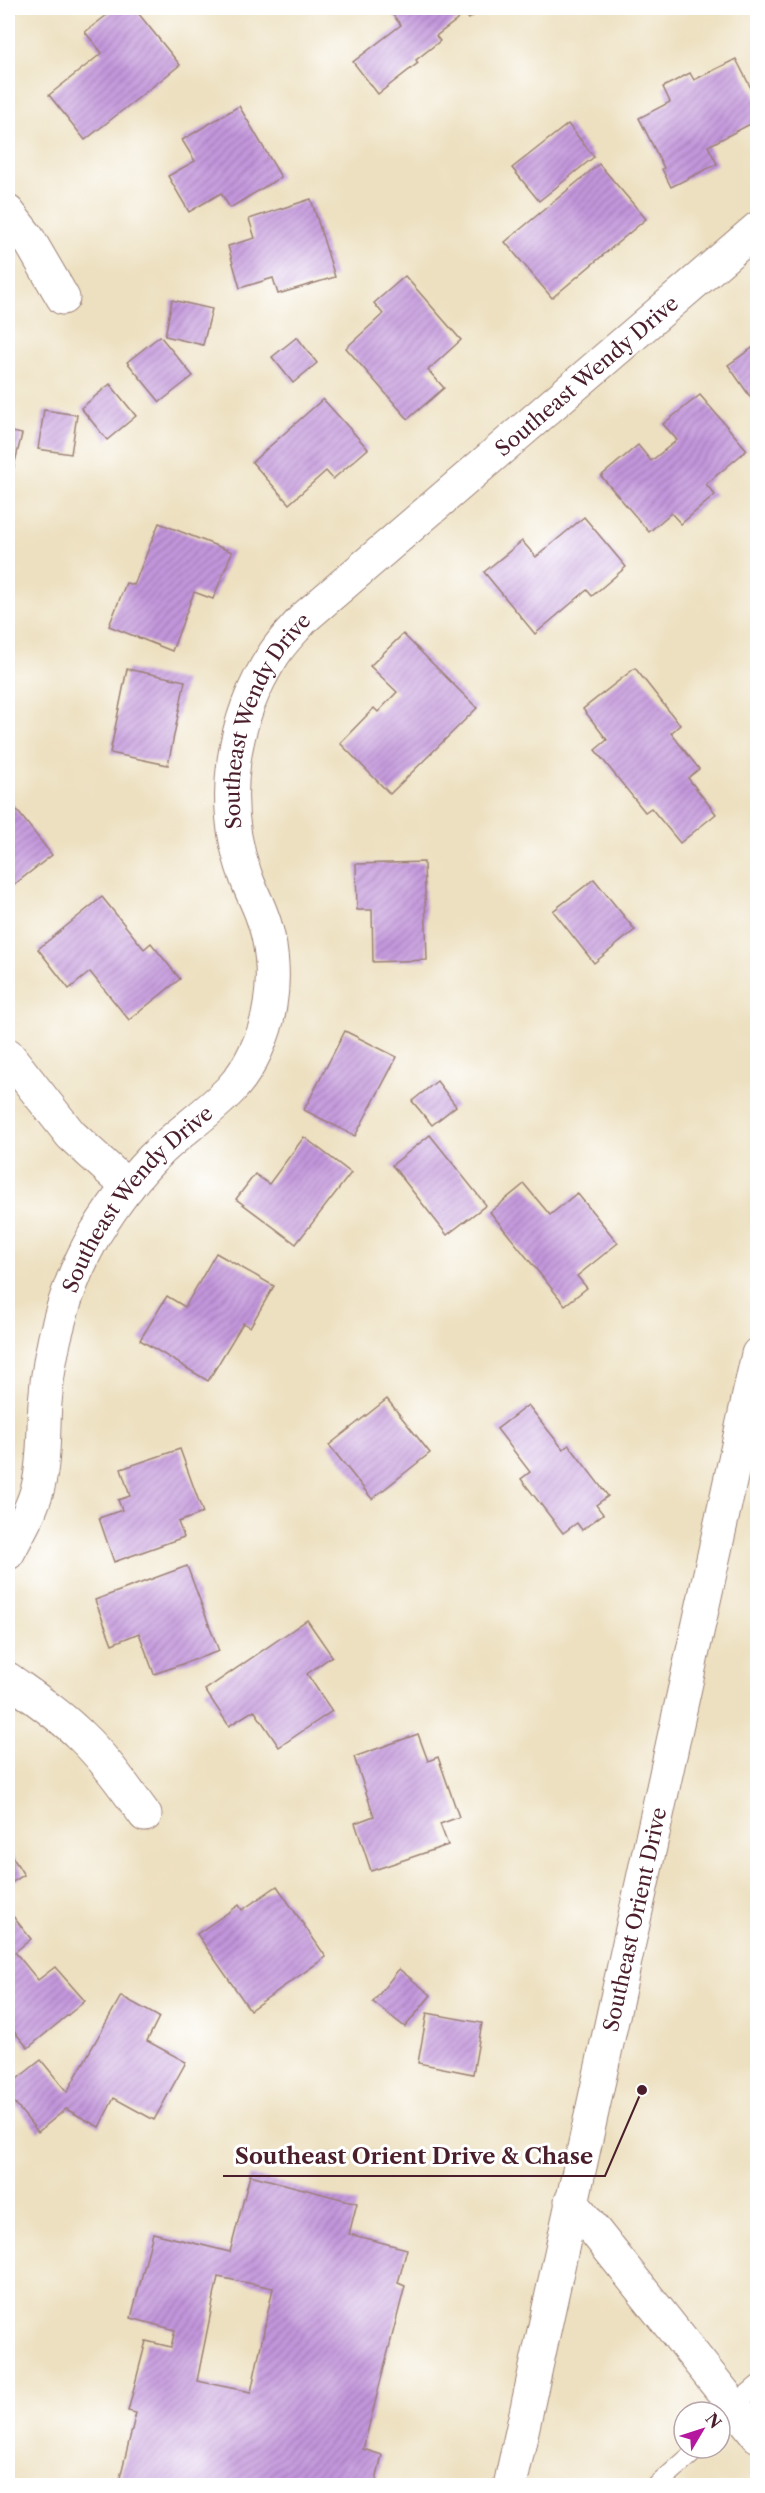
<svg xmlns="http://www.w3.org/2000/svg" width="765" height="2493" font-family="'Libre Caslon Text',serif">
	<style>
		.building { fill: url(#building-hatch); fill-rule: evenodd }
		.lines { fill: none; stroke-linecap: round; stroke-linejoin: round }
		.service-casing { stroke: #9c8076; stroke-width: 20 }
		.minor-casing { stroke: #9c8076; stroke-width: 35 }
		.tertiary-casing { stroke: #9c8076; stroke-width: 35 }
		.secondary-casing { stroke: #9c8076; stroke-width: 35 }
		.service { stroke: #fff; stroke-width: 18 }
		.minor { stroke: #fff; stroke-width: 33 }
		.tertiary { stroke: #fff; stroke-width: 33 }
		.secondary { stroke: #fff; stroke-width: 33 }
		.labels { text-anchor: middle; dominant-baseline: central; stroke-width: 6; stroke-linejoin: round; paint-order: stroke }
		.street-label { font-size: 21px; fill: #4a1f2b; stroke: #fff }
		.leader { fill: none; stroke: #4a1f2b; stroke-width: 2 }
		.callout-dot { fill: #4a1f2b; stroke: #fff; stroke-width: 2 }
		.callout-label { font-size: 22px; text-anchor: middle; font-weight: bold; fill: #4a1f2b; stroke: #fff; stroke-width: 6; stroke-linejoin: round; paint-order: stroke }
	</style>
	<defs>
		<pattern id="building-hatch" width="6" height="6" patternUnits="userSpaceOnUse" patternTransform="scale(1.5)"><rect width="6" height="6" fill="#c396dc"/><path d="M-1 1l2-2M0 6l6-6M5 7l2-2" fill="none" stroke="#a07ab3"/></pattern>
	</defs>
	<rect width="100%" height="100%" fill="#fff"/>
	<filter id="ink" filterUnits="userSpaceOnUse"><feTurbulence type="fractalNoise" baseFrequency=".0167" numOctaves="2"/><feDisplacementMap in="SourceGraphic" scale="12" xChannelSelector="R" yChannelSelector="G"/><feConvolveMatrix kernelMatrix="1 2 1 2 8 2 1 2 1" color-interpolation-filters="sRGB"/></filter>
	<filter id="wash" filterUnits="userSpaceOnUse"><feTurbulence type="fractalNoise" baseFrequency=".008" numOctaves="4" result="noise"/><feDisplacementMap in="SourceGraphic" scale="24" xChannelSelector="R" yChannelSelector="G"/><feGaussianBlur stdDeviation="1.35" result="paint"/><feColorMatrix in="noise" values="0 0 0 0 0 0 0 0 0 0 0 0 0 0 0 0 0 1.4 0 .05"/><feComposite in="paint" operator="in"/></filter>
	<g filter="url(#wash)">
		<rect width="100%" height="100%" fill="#ede0c0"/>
		<g id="blocks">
			<g class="building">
				<polygon points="116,8 134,8 180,65 85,140 49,95 102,53 85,32"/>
				<polygon points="387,8 484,8 469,19 465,14 436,36 440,41 416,60 418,63 378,94 353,62 401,25"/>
				<polygon points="736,59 758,102 758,120 708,146 717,164 671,187 662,169 664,168 639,118 670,102 663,87 690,73 694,80"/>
				<polygon points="239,106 281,177 230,208 221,193 189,212 168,176 195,161 182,140"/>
				<polygon points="568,124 594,157 539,201 512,168"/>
				<polygon points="599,164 646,219 552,298 505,242"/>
				<polygon points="311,199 335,277 278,294 273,278 240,288 228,246 255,238 249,219"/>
				<polygon points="405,276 461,340 428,370 444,388 408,419 346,348 383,314 374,303"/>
				<polygon points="172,300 212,309 203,345 165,336"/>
				<polygon points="160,336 193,376 160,402 127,362"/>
				<polygon points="297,337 317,363 293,383 272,357"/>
				<polygon points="758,344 758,408 728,365"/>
				<polygon points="110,384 136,416 107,440 81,408"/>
				<polygon points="700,395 747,450 706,484 715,495 681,524 671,513 649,532 601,476 638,445 651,461 677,440 663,424"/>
				<polygon points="323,399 368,449 333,479 326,471 289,504 252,462"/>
				<polygon points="44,410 77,415 71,454 38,449"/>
				<polygon points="8,431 22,434 8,490"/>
				<polygon points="584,517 626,567 592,596 587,590 535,634 484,572 522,541 536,557"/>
				<polygon points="159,523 232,552 213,599 194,592 172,651 109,626 126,583 134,585"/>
				<polygon points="403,634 477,708 390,794 340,743 374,708 378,712 397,692 370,666"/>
				<polygon points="635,668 680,725 671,733 699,769 688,778 716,814 680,843 651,808 645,812 595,750 607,740 583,709"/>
				<polygon points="127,669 185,681 168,765 110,753"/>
				<polygon points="8,799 52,855 11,887 8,883"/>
				<polygon points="424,862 427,960 373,962 372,910 357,910 356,864"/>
				<polygon points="594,879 635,930 594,963 553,911"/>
				<polygon points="102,897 144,949 151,943 180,979 129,1020 90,972 69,989 38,949"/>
				<polygon points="345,1031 397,1057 355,1136 304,1110"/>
				<polygon points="437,1081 456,1106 432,1125 412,1101"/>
				<polygon points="430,1135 486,1205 447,1235 392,1165"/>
				<polygon points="304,1137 351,1173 296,1244 236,1199 255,1174 269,1184"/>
				<polygon points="524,1184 550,1215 577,1193 618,1243 577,1276 587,1288 565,1305 490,1212"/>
				<polygon points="216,1253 274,1286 250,1327 243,1323 208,1381 140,1340 167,1296 185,1307"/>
				<polygon points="387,1399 430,1453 372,1499 329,1445"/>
				<polygon points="528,1405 563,1449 569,1445 608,1496 596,1505 603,1514 582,1530 577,1523 563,1533 521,1479 530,1472 497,1429"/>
				<polygon points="180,1449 203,1513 178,1522 184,1537 114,1562 99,1518 122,1510 118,1500 130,1496 121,1469"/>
				<polygon points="187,1566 219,1651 154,1674 139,1633 112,1644 95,1600"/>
				<polygon points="307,1620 332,1656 307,1674 332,1711 279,1747 254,1710 229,1726 205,1690"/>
				<polygon points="418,1734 428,1761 438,1757 459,1817 440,1824 448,1845 371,1871 355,1823 374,1816 354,1757"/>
				<polygon points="8,1850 24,1875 8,1885"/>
				<polygon points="277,1886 326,1957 250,2010 197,1934 239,1905 242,1910"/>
				<polygon points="8,1910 31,1939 15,1952 38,1980 55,1967 85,2001 28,2048 8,2024"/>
				<polygon points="399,1969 431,1995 405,2027 373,2002"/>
				<polygon points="121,1996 159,2017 147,2041 186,2062 154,2120 114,2098 99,2127 66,2109 38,2132 8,2095 8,2086 41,2060 67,2092"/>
				<polygon points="427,2013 482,2023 473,2074 418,2063"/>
				<path d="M250,2175L357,2203L349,2234L407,2249L398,2283L405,2286L363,2449L382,2455L375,2486H118L136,2413L128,2411L146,2341L171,2347L175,2330L131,2318L153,2233L230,2252ZM218,2277L273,2288L251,2392L197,2381Z"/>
			</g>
		</g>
	</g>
	<g filter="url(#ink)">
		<use href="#blocks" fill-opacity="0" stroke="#9c8076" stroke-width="1.5"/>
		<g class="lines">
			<defs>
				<g id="service">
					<polyline points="720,2424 734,2405 758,2385"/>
					<polyline points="656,2486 699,2448"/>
				</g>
				<g id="minor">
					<polyline points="8,212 28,238 63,298"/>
					<polyline points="8,1055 71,1135 128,1187"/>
					<path id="s1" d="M8,1553C19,1532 32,1510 38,1487C45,1459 43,1431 45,1403C49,1346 66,1284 95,1234C113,1205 135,1175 159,1152C182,1130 209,1112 230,1090C250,1069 266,1034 270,1005C275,975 272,941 261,913C256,900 249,887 245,874C219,801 232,718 274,654C282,641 294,630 304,618L758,228"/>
					<path d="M8,1679C33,1697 59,1714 81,1736C106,1760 125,1788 145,1815"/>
				</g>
				<polyline id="tertiary" points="571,2201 758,2436"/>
				<g id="secondary">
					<path id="s2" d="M510,2486L758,1354"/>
				</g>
			</defs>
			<use href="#service" class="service-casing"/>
			<use href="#minor" class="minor-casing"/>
			<use href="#tertiary" class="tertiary-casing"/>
			<use href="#secondary" class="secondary-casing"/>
			<use href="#service" class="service"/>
			<use href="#minor" class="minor"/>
			<use href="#tertiary" class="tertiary"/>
			<use href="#secondary" class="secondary"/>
		</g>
	</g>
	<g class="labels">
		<g class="street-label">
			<text stroke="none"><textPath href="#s1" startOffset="1413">Southeast Wendy Drive</textPath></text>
			<text stroke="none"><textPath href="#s1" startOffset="927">Southeast Wendy Drive</textPath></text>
			<text stroke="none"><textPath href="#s1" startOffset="388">Southeast Wendy Drive</textPath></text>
			<text stroke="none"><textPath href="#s2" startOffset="580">Southeast Orient Drive</textPath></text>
		</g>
	</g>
	<path class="leader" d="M642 2090L605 2176H223"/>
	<circle class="callout-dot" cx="642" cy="2090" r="6"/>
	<g class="callout-label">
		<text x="414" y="2164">Southeast Orient Drive &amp; Chase</text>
	</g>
	<rect width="765" height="2493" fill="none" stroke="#fff" stroke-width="30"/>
	<g transform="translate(702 2430) rotate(51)"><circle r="28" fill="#ffffff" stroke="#b7a5aa" stroke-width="1.5"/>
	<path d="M0-4.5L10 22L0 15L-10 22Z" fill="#b5179e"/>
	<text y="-9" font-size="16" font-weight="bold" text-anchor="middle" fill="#4a1f2b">N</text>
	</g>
</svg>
